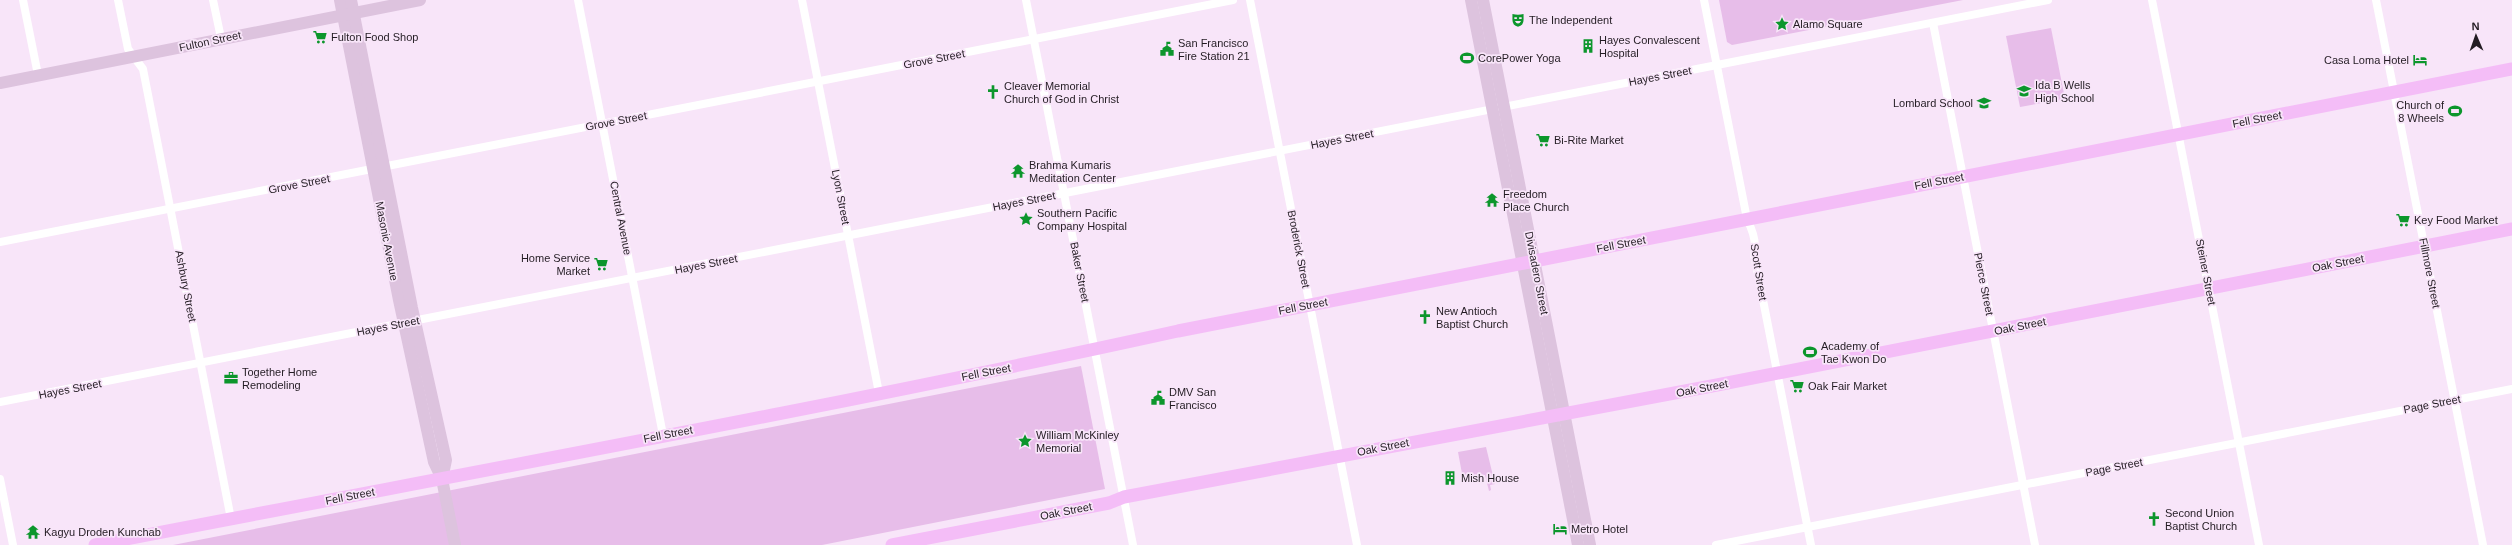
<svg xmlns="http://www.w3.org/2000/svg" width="2512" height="545" font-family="Arial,sans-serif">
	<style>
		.green { fill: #e7bde9 }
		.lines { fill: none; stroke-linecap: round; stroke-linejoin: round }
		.street { stroke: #fff; stroke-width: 8 }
		.secondary { stroke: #ddc3de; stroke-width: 12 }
		.primary { stroke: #f4bdf7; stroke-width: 13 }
		.labels { text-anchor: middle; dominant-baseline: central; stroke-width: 3.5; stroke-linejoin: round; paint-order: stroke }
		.poi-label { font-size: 11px; fill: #231c23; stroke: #f8e5f9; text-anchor: start }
		.street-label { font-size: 11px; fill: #231c23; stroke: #f8e5f9 }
	</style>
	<rect width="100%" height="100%" fill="#f8e5f9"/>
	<g class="green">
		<polygon points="1719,0 1963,0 1732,45 1727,42"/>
		<polygon points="2051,28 2065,99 2020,107 2006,36"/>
		<polygon points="1081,366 1105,489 822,545 173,545"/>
		<polygon points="1486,447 1495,484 1490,485 1491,490 1489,491 1485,475 1463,479 1458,452"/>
	</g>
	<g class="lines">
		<g class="street">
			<polyline points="23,0 38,75"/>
			<polyline points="118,0 128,49 143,69 231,519"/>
			<polyline points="213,0 221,38"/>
			<polyline points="578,0 663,435"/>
			<polyline points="802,0 879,393"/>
			<polyline points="1026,0 1133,545"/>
			<polyline points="1250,0 1357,545"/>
			<path d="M1704,0L1747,219C1752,229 1757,243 1754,254L1811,545"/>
			<polyline points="2152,0 2259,545"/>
			<polyline points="2376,0 2483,545"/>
			<polyline points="1933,23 2035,545"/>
			<polyline points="0,242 1233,0"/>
			<polyline points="0,402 2048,0"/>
			<polyline points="0,479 13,545"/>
			<polyline points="1716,545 2512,389"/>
		</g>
		<g class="secondary">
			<polyline points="340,0 399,300 434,462 442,479 455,545"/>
			<polyline points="351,0 412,308 446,460 442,479"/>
			<polyline points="1471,0 1578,545"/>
			<polyline points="1483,0 1590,545"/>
			<polyline points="0,83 420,0"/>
		</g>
		<g class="primary">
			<path d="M95,545C456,475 819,410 1178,331L2512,69"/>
			<polyline points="892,545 1109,503 1124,497 1717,385 2512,229"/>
		</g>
	</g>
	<defs>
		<symbol id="theatre-bare" viewBox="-9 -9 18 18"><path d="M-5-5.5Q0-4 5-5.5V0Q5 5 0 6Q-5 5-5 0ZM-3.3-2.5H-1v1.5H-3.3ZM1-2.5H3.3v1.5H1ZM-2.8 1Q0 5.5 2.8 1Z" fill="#0c962c" stroke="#f8e5f9" stroke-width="2.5" paint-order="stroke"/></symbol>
		<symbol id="sight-bare" viewBox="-9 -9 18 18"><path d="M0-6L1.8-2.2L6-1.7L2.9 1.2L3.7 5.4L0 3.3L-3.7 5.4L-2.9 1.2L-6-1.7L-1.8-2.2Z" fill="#0c962c" stroke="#f8e5f9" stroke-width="2.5" paint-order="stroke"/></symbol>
		<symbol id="supermarket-bare" viewBox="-9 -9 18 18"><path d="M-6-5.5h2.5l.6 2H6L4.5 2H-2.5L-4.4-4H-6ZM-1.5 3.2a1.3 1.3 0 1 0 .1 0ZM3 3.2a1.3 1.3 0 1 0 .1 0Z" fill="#0c962c" stroke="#f8e5f9" stroke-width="2.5" paint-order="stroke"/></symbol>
		<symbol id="building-bare" viewBox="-9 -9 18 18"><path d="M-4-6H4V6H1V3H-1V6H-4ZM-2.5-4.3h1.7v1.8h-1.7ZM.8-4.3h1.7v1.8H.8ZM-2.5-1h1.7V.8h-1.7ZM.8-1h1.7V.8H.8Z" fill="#0c962c" stroke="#f8e5f9" stroke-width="2.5" paint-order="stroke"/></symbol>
		<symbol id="civic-bare" viewBox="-9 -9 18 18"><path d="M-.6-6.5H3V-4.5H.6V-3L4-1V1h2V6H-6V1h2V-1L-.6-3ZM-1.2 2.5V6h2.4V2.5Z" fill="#0c962c" stroke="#f8e5f9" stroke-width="2.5" paint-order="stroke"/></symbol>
		<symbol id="stadium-bare" viewBox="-9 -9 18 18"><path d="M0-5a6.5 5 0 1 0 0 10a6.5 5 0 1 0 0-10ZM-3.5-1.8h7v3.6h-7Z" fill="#0c962c" stroke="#f8e5f9" stroke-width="2.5" paint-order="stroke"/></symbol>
		<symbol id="hotel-bare" viewBox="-9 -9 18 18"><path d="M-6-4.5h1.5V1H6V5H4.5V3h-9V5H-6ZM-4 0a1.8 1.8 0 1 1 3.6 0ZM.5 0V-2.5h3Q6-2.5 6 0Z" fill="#0c962c" stroke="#f8e5f9" stroke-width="2.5" paint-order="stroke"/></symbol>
		<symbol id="school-bare" viewBox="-9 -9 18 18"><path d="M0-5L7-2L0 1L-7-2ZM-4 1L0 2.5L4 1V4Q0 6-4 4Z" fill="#0c962c" stroke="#f8e5f9" stroke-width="2.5" paint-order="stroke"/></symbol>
		<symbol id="church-bare" viewBox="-9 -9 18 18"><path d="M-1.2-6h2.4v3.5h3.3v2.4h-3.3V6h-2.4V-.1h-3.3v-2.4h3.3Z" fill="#0c962c" stroke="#f8e5f9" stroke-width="2.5" paint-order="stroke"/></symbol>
		<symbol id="temple-bare" viewBox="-9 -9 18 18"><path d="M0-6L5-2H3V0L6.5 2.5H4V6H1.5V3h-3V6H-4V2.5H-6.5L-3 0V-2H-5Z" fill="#0c962c" stroke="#f8e5f9" stroke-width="2.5" paint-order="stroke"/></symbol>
		<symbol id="office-bare" viewBox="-9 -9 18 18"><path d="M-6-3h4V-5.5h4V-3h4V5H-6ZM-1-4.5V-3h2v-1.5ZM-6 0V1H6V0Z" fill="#0c962c" stroke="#f8e5f9" stroke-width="2.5" paint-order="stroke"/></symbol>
	</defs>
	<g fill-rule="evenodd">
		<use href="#theatre-bare" x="1508" y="10" width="20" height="20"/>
		<use href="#sight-bare" x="1772" y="14" width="20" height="20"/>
		<use href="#supermarket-bare" x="310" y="27" width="20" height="20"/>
		<use href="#building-bare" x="1578" y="36" width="20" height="20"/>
		<use href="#civic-bare" x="1157" y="39" width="20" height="20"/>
		<use href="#stadium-bare" x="1457" y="48" width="20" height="20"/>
		<use href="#hotel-bare" x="2410" y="50" width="20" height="20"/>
		<use href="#school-bare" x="2014" y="81" width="20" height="20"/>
		<use href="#church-bare" x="983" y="82" width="20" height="20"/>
		<use href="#school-bare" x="1974" y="93" width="20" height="20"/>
		<use href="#stadium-bare" x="2445" y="101" width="20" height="20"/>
		<use href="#supermarket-bare" x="1533" y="130" width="20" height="20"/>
		<use href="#temple-bare" x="1008" y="161" width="20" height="20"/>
		<use href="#temple-bare" x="1482" y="190" width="20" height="20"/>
		<use href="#sight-bare" x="1016" y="209" width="20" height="20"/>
		<use href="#supermarket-bare" x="2393" y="210" width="20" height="20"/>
		<use href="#supermarket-bare" x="591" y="254" width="20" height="20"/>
		<use href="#church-bare" x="1415" y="307" width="20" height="20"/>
		<use href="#stadium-bare" x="1800" y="342" width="20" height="20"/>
		<use href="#office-bare" x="221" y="368" width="20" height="20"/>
		<use href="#supermarket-bare" x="1787" y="376" width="20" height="20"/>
		<use href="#civic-bare" x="1148" y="388" width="20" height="20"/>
		<use href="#sight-bare" x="1015" y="431" width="20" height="20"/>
		<use href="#building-bare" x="1440" y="468" width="20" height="20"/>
		<use href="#church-bare" x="2144" y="509" width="20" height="20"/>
		<use href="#hotel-bare" x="1550" y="519" width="20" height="20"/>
		<use href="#temple-bare" x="23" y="522" width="20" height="20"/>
	</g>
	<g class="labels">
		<g class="poi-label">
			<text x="1529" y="20">The Independent</text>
			<text x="1793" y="24">Alamo Square</text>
			<text x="331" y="37">Fulton Food Shop</text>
			<text x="1599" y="40">Hayes Convalescent<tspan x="1599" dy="13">Hospital</tspan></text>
			<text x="1178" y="43">San Francisco<tspan x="1178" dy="13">Fire Station 21</tspan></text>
			<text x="1478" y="58">CorePower Yoga</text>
			<text x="2409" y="60" text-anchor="end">Casa Loma Hotel</text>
			<text x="2035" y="85">Ida B Wells<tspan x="2035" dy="13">High School</tspan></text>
			<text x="1004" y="86">Cleaver Memorial<tspan x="1004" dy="13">Church of God in Christ</tspan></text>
			<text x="1973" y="103" text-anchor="end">Lombard School</text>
			<text x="2444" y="105" text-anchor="end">Church of<tspan x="2444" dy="13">8 Wheels</tspan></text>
			<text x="1554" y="140">Bi-Rite Market</text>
			<text x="1029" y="165">Brahma Kumaris<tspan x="1029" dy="13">Meditation Center</tspan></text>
			<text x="1503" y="194">Freedom<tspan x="1503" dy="13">Place Church</tspan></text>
			<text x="1037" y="213">Southern Pacific<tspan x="1037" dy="13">Company Hospital</tspan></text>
			<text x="2414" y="220">Key Food Market</text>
			<text x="590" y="258" text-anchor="end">Home Service<tspan x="590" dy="13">Market</tspan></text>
			<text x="1436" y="311">New Antioch<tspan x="1436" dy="13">Baptist Church</tspan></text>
			<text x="1821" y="346">Academy of<tspan x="1821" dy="13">Tae Kwon Do</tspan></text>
			<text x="242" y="372">Together Home<tspan x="242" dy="13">Remodeling</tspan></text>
			<text x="1808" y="386">Oak Fair Market</text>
			<text x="1169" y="392">DMV San<tspan x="1169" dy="13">Francisco</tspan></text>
			<text x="1036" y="435">William McKinley<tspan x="1036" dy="13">Memorial</tspan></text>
			<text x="1461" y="478">Mish House</text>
			<text x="2165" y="513">Second Union<tspan x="2165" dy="13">Baptist Church</tspan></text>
			<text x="1571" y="529">Metro Hotel</text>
			<text x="44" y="532">Kagyu Droden Kunchab</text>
		</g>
		<g class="street-label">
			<text transform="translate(210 41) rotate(-12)">Fulton Street</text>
			<text transform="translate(934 59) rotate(-11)">Grove Street</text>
			<text transform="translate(1660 76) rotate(-11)">Hayes Street</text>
			<text transform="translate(2257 119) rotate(-11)">Fell Street</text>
			<text transform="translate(616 121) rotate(-11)">Grove Street</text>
			<text transform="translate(1342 139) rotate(-11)">Hayes Street</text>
			<text transform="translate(1939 181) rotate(-11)">Fell Street</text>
			<text transform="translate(299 184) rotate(-11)">Grove Street</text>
			<text transform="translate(841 197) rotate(79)">Lyon Street</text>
			<text transform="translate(1024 201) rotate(-11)">Hayes Street</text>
			<text transform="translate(621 218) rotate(79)">Central Avenue</text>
			<text transform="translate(387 241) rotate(79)">Masonic Avenue</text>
			<text transform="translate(1621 244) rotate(-11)">Fell Street</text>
			<text transform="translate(1299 249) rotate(79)">Broderick Street</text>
			<text transform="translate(2338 263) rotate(-11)">Oak Street</text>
			<text transform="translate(706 264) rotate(-11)">Hayes Street</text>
			<text transform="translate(1080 272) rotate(79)">Baker Street</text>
			<text transform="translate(1759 272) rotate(81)">Scott Street</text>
			<text transform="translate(2206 272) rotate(79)">Steiner Street</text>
			<text transform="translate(1537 273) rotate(79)">Divisadero Street</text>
			<text transform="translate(2430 273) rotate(79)">Fillmore Street</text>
			<text transform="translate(1984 284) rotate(79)">Pierce Street</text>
			<text transform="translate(186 286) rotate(79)">Ashbury Street</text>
			<text transform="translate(1303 306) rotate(-11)">Fell Street</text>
			<text transform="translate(388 326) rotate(-11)">Hayes Street</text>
			<text transform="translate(2020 326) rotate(-11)">Oak Street</text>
			<text transform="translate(986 372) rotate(-11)">Fell Street</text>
			<text transform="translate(1702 388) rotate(-11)">Oak Street</text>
			<text transform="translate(70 389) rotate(-11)">Hayes Street</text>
			<text transform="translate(2432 404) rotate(-11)">Page Street</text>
			<text transform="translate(668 434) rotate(-11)">Fell Street</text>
			<text transform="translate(1383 447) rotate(-11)">Oak Street</text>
			<text transform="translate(2114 467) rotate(-11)">Page Street</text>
			<text transform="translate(350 496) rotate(-11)">Fell Street</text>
			<text transform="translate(1066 511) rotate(-11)">Oak Street</text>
		</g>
	</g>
	<g transform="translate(2476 36) rotate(358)" stroke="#f8e5f9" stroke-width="3" paint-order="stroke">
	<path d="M0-3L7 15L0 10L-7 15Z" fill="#231c23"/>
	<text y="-6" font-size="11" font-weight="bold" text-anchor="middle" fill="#231c23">N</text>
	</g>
</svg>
